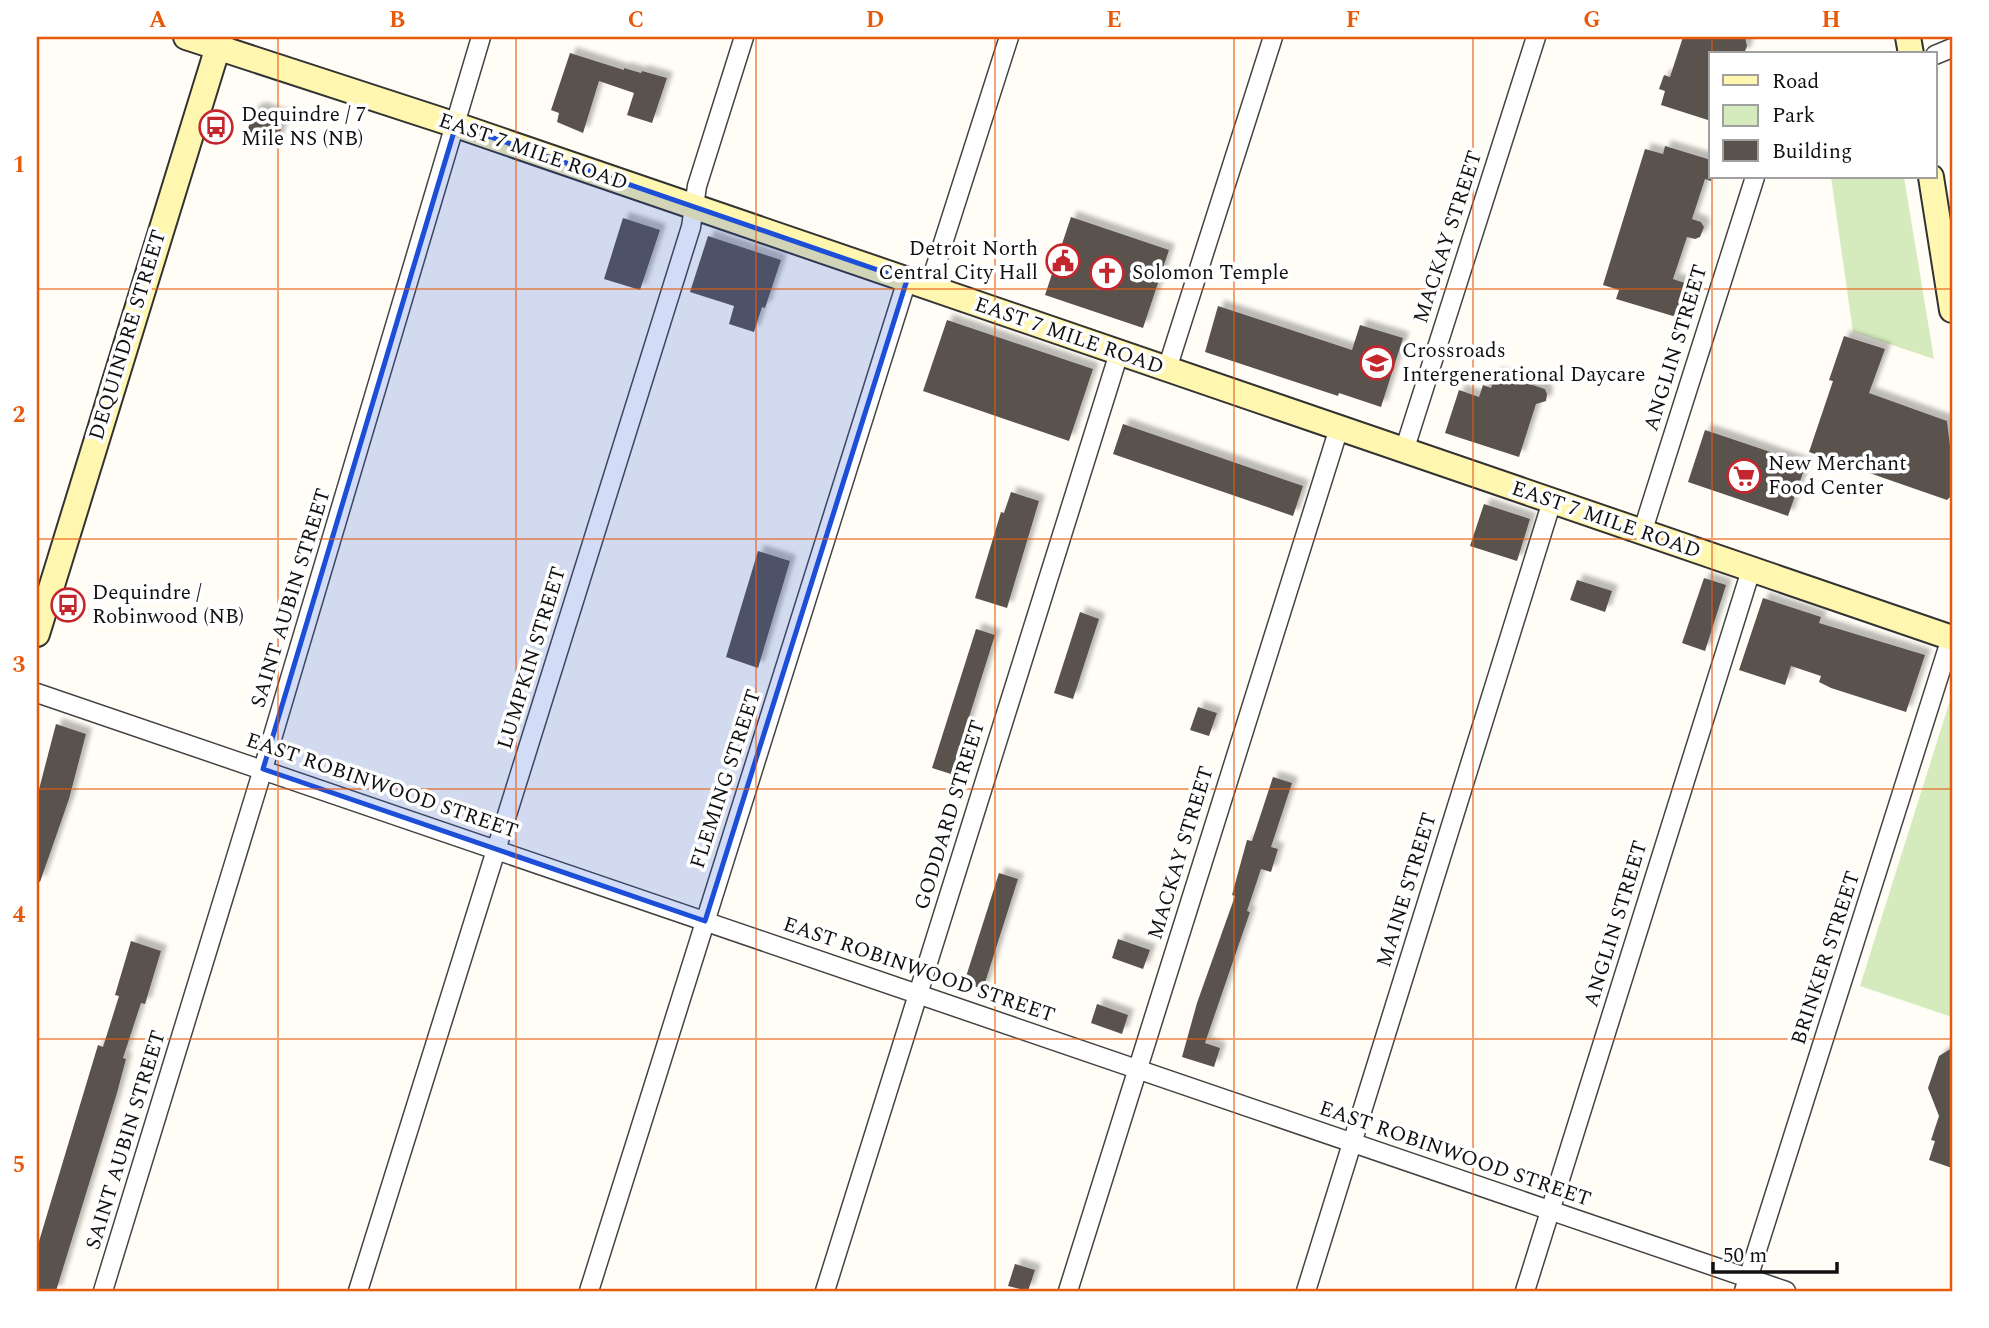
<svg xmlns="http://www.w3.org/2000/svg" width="1989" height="1328" font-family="Spectral,serif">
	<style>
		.green { fill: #d5ebbd }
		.building { fill: #5a524d; filter: url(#shadow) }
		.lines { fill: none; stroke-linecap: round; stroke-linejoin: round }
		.street-casing { stroke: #444; stroke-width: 21 }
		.secondary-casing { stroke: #333; stroke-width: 28 }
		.street { stroke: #fff; stroke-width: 18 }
		.secondary { stroke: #fff6b0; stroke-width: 24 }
		.marked { fill: #1d4ed8; fill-opacity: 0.2; stroke: #1d4ed8; stroke-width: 5; stroke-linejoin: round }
		.grid { fill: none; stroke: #e8590c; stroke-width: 2; stroke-opacity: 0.55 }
		.labels { text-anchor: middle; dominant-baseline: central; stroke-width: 7; stroke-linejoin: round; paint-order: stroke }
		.poi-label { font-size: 21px; fill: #111; stroke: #fff; text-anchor: start }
		.street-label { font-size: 21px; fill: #111; stroke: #fff }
		.neatline { fill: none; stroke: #e8590c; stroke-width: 2.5 }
		.grid-label { font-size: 23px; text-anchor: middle; font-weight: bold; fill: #e8590c }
	</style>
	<defs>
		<filter id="shadow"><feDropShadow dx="6" dy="-6" stdDeviation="2" flood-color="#0004"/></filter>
	</defs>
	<rect width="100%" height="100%" fill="#fffdf5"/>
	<g class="green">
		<polygon points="1831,177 1904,177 1934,359 1853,332"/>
		<polygon points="1952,694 1952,1017 1860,986"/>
	</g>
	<g class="building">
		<polygon points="1683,37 1745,37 1747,46 1744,54 1711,54 1711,121 1661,105 1665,91 1659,89 1664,75 1670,77"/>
		<polygon points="570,53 624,70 624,68 641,73 642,71 667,78 652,123 627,115 634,93 599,81 583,133 557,122 559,113 551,110"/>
		<polygon points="260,108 285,116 276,145 246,136 253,111"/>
		<polygon points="1665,146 1711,160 1711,181 1705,179 1692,219 1701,222 1704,227 1700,237 1695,239 1687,237 1673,279 1688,284 1678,314 1673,316 1616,299 1619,290 1603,285 1645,149 1663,154"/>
		<polygon points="1071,217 1169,250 1143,328 1045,295"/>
		<polygon points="623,218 660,230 640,290 604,279"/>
		<polygon points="708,236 781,260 765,308 762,307 754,332 729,324 734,306 690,292"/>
		<polygon points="1218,306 1352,350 1360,325 1403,338 1381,407 1339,393 1338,396 1205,352"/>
		<polygon points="947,320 1093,369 1069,441 923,391"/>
		<polygon points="1844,336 1885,349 1869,393 1947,421 1952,462 1952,495 1947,500 1809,452 1833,381 1829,380"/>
		<polygon points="1496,373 1545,389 1547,394 1546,401 1536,404 1519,457 1445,433 1459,390 1479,397 1483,385 1491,388"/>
		<polygon points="1123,424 1303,486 1293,516 1113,454"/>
		<polygon points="1705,430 1806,464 1788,516 1688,482"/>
		<polygon points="1011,492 1039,501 1007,608 975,598 1001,512 1004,513"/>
		<polygon points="1484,504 1530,519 1517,561 1470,546"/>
		<polygon points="758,551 790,561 758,668 726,657"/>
		<polygon points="1704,578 1726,585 1705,651 1682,643"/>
		<polygon points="1577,580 1612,591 1605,612 1570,600"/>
		<polygon points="1763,598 1821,617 1819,623 1925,655 1906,712 1831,688 1819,682 1821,676 1791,666 1785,685 1739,670"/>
		<polygon points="1080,612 1099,619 1073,699 1054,693"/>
		<polygon points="976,629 995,635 951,774 932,768"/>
		<polygon points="1198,707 1217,713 1209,736 1190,730"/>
		<polygon points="56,724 86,734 69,799 40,882 37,881 37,797"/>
		<polygon points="1273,777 1292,783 1271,847 1278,849 1271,872 1261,869 1247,911 1250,912 1205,1043 1220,1048 1214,1067 1182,1057 1197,1003 1235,896 1232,895 1247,840 1252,841"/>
		<polygon points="999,873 1018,879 983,989 964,983"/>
		<polygon points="1118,939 1150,950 1143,969 1112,958"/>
		<polygon points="131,941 161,951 145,1004 141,1003 123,1058 126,1059 117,1093 56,1291 37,1291 37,1248 98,1045 103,1047 119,996 115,995"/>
		<polygon points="1097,1004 1128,1015 1122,1034 1091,1023"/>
		<polygon points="1952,1048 1952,1168 1929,1160 1935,1141 1931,1140 1939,1116 1928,1088 1939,1056"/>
		<polygon points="1015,1264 1035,1270 1028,1291 1008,1286"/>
	</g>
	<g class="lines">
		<defs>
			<g id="street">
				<polyline points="1935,55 1952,48"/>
				<polyline points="929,287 1009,37"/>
				<polyline points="1167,369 1273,37"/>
				<polyline points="1404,451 1536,37"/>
				<polyline points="1642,533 1755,177"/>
				<polyline points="37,693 1786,1291"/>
				<polyline points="103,1291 263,769 481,37"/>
				<polyline points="358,1291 691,227 697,186 744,37"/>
				<polyline points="589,1291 907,280"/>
				<polyline points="825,1291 1119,353"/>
				<polyline points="1068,1291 1339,428"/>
				<polyline points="1306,1291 1552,501"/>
				<polyline points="1525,1291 1751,570"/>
				<polyline points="1744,1291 1951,638"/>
			</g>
			<g id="secondary">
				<polyline points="186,37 456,125 1952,638"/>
				<polyline points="1908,37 1911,54"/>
				<polyline points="1931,177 1952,310"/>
				<polyline points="37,634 221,37"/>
			</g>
		</defs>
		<use href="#street" class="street-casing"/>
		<use href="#secondary" class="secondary-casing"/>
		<use href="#street" class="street"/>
		<use href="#secondary" class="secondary"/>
	</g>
	<path class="marked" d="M456,125L907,280L705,921L263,769Z"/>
	<path class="grid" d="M278,37V1291M516,37V1291M756,37V1291M995,37V1291M1234,37V1291M1473,37V1291M1712,37V54M1712,177V1291M37,289H1952M37,539H1952M37,789H1952M37,1039H1952"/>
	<defs>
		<symbol id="bus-ring" viewBox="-11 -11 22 22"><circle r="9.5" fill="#fff" stroke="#c4262e" stroke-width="1.5"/><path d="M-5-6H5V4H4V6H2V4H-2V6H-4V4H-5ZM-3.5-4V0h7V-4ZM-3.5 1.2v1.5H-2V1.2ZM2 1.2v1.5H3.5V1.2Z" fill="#c4262e"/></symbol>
		<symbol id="civic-ring" viewBox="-11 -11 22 22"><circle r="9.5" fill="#fff" stroke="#c4262e" stroke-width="1.5"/><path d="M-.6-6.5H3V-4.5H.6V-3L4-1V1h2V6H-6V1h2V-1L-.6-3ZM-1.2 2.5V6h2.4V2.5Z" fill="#c4262e"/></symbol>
		<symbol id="church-ring" viewBox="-11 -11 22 22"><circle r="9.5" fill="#fff" stroke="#c4262e" stroke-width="1.5"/><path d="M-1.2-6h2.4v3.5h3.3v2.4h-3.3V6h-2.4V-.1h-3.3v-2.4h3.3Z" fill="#c4262e"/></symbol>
		<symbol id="school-ring" viewBox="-11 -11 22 22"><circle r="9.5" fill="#fff" stroke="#c4262e" stroke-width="1.5"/><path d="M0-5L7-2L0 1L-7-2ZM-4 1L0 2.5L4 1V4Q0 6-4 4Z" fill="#c4262e"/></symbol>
		<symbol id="supermarket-ring" viewBox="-11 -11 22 22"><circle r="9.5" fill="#fff" stroke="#c4262e" stroke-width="1.5"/><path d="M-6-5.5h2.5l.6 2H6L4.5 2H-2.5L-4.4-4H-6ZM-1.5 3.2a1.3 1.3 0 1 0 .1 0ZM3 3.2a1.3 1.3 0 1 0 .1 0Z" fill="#c4262e"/></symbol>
	</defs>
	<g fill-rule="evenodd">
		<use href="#bus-ring" x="197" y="108" width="38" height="38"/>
		<use href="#civic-ring" x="1044" y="242" width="38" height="38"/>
		<use href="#church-ring" x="1088" y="254" width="38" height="38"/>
		<use href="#school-ring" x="1358" y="344" width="38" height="38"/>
		<use href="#supermarket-ring" x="1725" y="457" width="38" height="38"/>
		<use href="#bus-ring" x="49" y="586" width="38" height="38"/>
	</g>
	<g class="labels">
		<g class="poi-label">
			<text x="241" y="115">Dequindre / 7<tspan x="241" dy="24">Mile NS (NB)</tspan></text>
			<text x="1038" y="249" text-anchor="end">Detroit North<tspan x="1038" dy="24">Central City Hall</tspan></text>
			<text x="1132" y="273">Solomon Temple</text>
			<text x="1402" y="351">Crossroads<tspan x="1402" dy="24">Intergenerational Daycare</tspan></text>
			<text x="1768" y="464">New Merchant<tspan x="1768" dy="24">Food Center</tspan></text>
			<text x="92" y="593">Dequindre /<tspan x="92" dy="24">Robinwood (NB)</tspan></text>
		</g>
		<g class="street-label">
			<text transform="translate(533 152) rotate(19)">EAST 7 MILE ROAD</text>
			<text transform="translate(1448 237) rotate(-72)">MACKAY STREET</text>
			<text transform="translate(128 335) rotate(-73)">DEQUINDRE STREET</text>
			<text transform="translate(1069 336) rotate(19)">EAST 7 MILE ROAD</text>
			<text transform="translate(1676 348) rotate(-73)">ANGLIN STREET</text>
			<text transform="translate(1606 520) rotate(19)">EAST 7 MILE ROAD</text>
			<text transform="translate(291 598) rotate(-73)">SAINT AUBIN STREET</text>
			<text transform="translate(532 658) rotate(-73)">LUMPKIN STREET</text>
			<text transform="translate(726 779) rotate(-72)">FLEMING STREET</text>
			<text transform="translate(382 786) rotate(19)">EAST ROBINWOOD STREET</text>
			<text transform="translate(950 815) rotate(-73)">GODDARD STREET</text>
			<text transform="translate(1181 853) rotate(-73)">MACKAY STREET</text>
			<text transform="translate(1407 890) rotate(-73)">MAINE STREET</text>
			<text transform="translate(1616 924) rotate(-73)">ANGLIN STREET</text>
			<text transform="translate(1826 958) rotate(-72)">BRINKER STREET</text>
			<text transform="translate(919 970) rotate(19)">EAST ROBINWOOD STREET</text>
			<text transform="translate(126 1140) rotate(-73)">SAINT AUBIN STREET</text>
			<text transform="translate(1455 1154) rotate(19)">EAST ROBINWOOD STREET</text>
		</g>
	</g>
	<rect width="1989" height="1328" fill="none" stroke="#ffffff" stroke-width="77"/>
	<rect x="1709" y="52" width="228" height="126" fill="#ffffff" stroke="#a0a0a0" stroke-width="2"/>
	<rect x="1723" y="75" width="35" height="10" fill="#fff6b0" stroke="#a0a0a0" stroke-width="2"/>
	<text x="1772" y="88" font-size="21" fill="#111111">Road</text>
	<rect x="1723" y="105" width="35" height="21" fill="#d5ebbd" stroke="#a0a0a0" stroke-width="2"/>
	<text x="1772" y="122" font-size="21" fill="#111111">Park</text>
	<rect x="1723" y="140" width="35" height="21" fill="#5a524d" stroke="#a0a0a0" stroke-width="2"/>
	<text x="1772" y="158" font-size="21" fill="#111111">Building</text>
	<path d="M1713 1262v10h124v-10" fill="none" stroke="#111111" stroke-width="3.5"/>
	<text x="1723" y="1262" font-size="21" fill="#111111" stroke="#ffffff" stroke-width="5" paint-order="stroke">50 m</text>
	<rect x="38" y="38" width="1913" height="1252" class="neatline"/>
	<g class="grid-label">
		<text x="158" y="27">A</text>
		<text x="397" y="27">B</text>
		<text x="636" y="27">C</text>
		<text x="875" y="27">D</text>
		<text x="1114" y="27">E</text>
		<text x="1353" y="27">F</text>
		<text x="1592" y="27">G</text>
		<text x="1831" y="27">H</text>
		<text x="19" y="172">1</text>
		<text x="19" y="422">2</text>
		<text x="19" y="672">3</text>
		<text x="19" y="922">4</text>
		<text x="19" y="1172">5</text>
	</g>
</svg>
